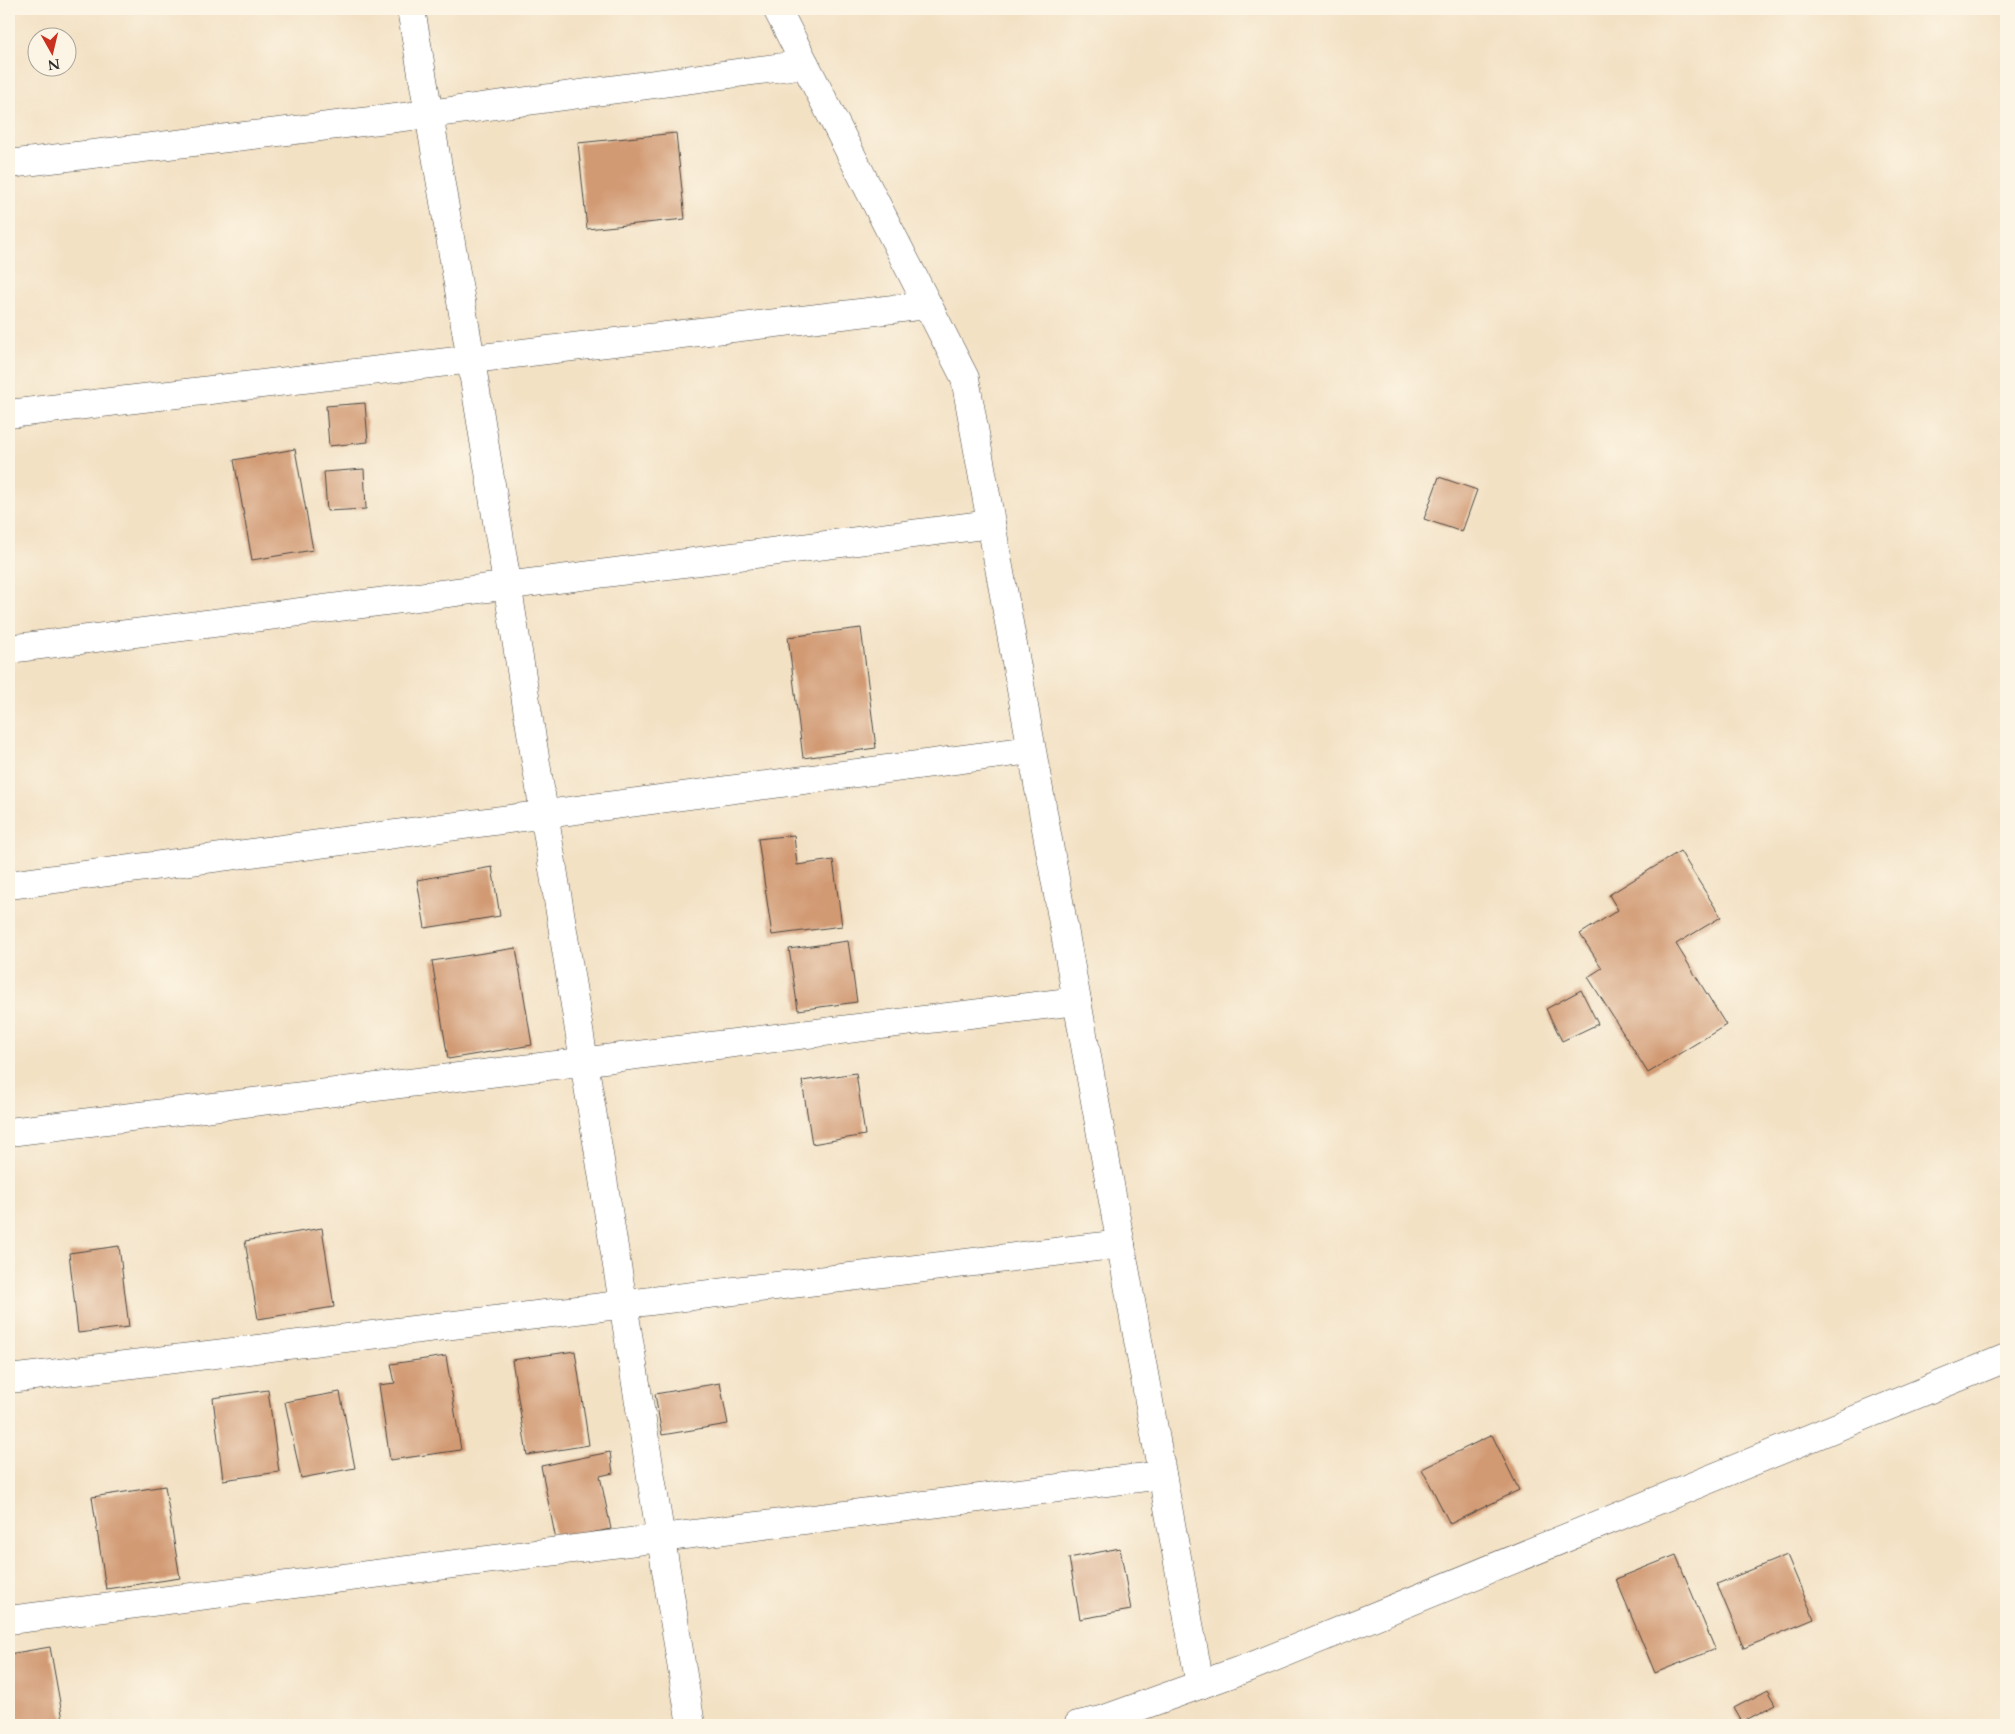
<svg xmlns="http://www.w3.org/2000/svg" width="2015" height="1734" font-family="Cardo,serif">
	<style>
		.building { fill: #d19a73 }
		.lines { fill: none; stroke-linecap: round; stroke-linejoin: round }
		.street-casing { stroke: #494642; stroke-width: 29 }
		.street { stroke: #fff; stroke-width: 28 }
	</style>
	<rect width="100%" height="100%" fill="#fcf5e5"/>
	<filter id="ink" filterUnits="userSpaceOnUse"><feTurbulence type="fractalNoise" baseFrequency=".02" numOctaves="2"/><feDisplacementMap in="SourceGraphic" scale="10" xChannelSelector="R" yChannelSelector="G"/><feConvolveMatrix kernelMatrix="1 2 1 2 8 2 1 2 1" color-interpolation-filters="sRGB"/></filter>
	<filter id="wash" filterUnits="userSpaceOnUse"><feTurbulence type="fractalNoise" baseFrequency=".0096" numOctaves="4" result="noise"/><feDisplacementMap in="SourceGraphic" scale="20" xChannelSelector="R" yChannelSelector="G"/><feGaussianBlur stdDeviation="1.12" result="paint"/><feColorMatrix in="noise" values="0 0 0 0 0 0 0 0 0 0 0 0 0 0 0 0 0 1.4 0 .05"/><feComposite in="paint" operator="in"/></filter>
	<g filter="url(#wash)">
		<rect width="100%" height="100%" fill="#f3e1c4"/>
		<g id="blocks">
			<g class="building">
				<polygon points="676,133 685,219 587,229 578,143"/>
				<polygon points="365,403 368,442 329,446 326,406"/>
				<polygon points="295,449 313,550 252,560 234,460"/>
				<polygon points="364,469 366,509 327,511 324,472"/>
				<polygon points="1439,477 1477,490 1462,532 1424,519"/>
				<polygon points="861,628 876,748 803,758 788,637"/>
				<polygon points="794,835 797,865 833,860 842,926 772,935 758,839"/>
				<polygon points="1680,851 1721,917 1676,944 1726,1025 1648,1073 1588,977 1602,968 1580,934 1618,910 1609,895"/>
				<polygon points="492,867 500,916 425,928 417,880"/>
				<polygon points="848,941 857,1002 798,1010 789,949"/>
				<polygon points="516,948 532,1045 448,1059 432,961"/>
				<polygon points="1581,990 1598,1024 1562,1041 1546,1009"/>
				<polygon points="856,1073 865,1135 812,1144 802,1081"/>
				<polygon points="322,1228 334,1307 258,1319 245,1241"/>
				<polygon points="119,1246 129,1327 78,1333 69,1253"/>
				<polygon points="575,1351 589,1445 527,1455 512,1360"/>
				<polygon points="446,1356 461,1450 390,1460 379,1385 395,1383 391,1364"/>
				<polygon points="720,1383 728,1424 662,1435 655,1394"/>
				<polygon points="268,1390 279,1472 223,1480 213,1398"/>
				<polygon points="340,1392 355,1468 301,1478 285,1402"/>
				<polygon points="1492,1435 1519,1490 1450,1524 1422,1469"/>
				<polygon points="610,1452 613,1473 600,1476 611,1529 556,1540 541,1466"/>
				<polygon points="165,1486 180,1578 106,1589 92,1497"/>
				<polygon points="1120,1548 1131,1610 1080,1619 1069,1558"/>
				<polygon points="1676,1555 1715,1649 1655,1673 1616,1579"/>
				<polygon points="1787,1555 1814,1619 1744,1648 1717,1584"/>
				<polygon points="50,1647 64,1725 9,1725 9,1654"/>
				<polygon points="1768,1690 1776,1704 1742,1722 1734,1708"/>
			</g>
		</g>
	</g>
	<g filter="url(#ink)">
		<use href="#blocks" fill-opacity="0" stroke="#494642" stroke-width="1"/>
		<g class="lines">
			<defs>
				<g id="street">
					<polyline points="411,9 471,360 691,1725"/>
					<polyline points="777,9 965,378 1200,1685"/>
					<polyline points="9,164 429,114 805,64"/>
					<polyline points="9,414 927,305"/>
					<polyline points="9,649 991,524"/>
					<polyline points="9,885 1031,750"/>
					<polyline points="9,1132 1077,1001"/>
					<polyline points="9,1379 1121,1244"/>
					<polyline points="9,1620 1162,1475"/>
					<polyline points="1078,1725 1102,1720 1255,1665 2006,1358"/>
				</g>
			</defs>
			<use href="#street" class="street-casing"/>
			<use href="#street" class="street"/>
		</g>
	</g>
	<rect width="2015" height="1734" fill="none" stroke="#fcf5e5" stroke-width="30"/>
	<g transform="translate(52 52) rotate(172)"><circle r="24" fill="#fcf5e5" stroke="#a8a49b"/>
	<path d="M0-4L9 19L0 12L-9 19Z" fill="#c8321e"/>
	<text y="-8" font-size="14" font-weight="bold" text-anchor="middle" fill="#2b2b2b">N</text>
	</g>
</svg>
